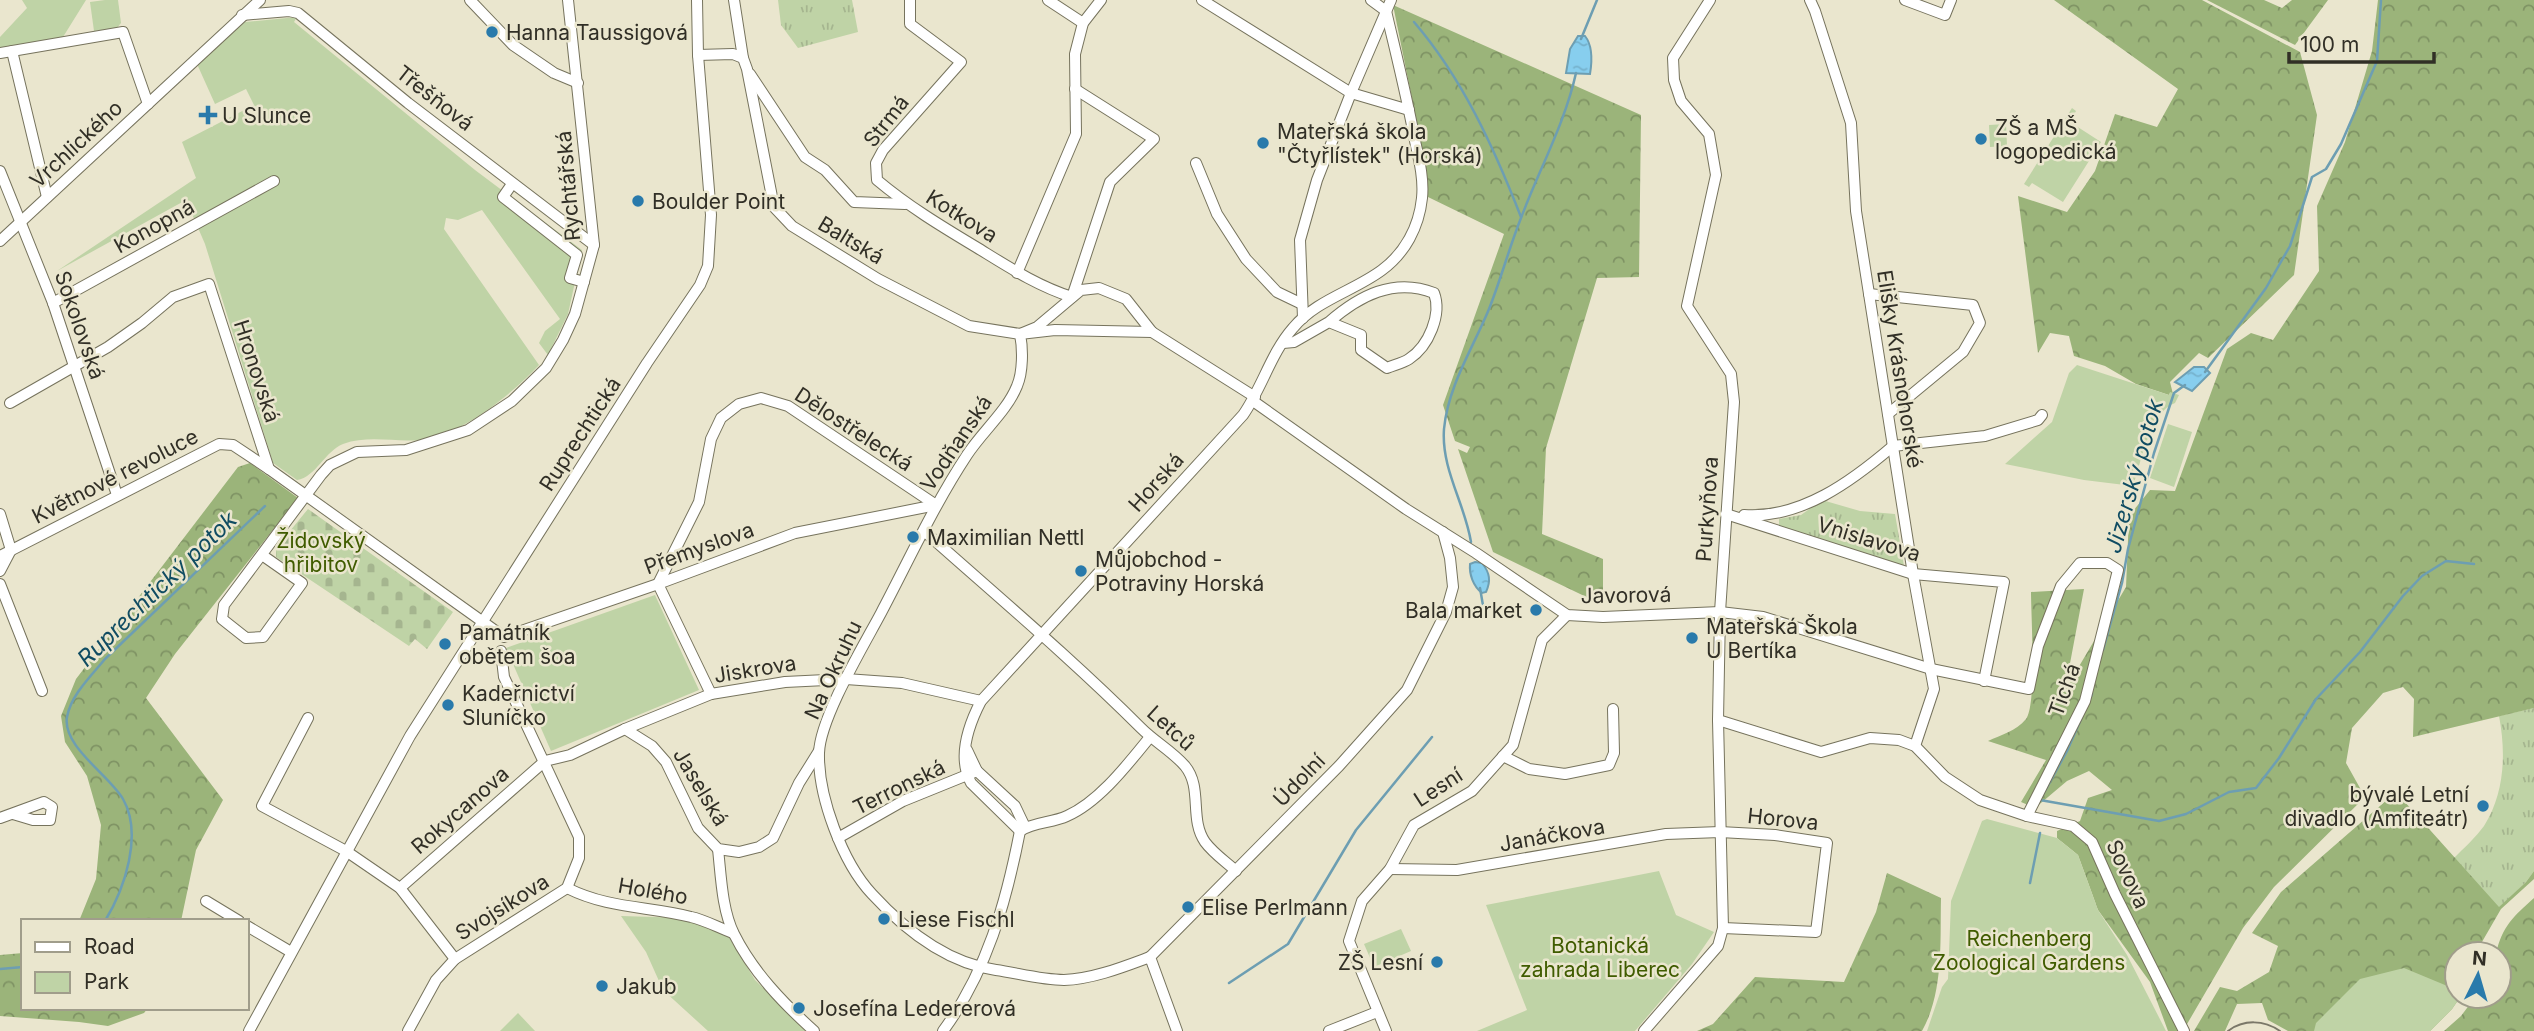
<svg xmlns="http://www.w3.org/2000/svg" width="2534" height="1031" font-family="Inter,sans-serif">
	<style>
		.grass { fill: url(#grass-tufts) }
		.forest { fill: url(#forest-crowns) }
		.cemetery { fill: url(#cemetery-stones) }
		.green { fill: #bfd3a6 }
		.water { fill: url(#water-ripples); stroke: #6d9eb2; stroke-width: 2 }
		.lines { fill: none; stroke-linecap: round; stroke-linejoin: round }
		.stream { stroke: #6d9eb2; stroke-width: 2.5 }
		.minor-casing { stroke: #76735d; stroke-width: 12 }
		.minor { stroke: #fff; stroke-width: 10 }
		.tram { stroke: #7b7869; stroke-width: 2 }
		.poi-dot { fill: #297aab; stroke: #eae6ce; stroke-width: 2.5 }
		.labels { text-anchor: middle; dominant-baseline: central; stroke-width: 5; stroke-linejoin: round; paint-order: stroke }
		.poi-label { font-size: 21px; fill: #312f26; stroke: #eae6ce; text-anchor: start }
		.street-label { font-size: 21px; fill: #312f26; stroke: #eae6ce }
		.park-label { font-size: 21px; fill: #405c00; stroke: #eae6ce }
		.water-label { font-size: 23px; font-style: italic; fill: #104c62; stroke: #eae6ce }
	</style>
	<defs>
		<pattern id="grass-tufts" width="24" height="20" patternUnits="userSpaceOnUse" patternTransform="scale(1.75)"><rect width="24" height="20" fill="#bfd3a6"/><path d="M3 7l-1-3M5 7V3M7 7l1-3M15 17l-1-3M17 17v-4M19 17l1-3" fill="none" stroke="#a5b58f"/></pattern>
		<pattern id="forest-crowns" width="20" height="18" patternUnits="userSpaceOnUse" patternTransform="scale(1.75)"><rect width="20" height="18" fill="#9bb47a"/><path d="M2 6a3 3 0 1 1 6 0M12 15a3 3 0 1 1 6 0" fill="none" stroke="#7f9364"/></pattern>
		<pattern id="cemetery-stones" width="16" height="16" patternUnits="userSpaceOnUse" patternTransform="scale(1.75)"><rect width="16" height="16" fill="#bfd3a6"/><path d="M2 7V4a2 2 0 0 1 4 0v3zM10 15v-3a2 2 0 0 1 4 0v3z" fill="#a5b58f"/></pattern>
		<pattern id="water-ripples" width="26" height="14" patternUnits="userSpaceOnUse" patternTransform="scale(1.75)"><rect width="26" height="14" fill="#87ceee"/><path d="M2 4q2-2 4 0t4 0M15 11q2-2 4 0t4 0" fill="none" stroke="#75b1cc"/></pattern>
	</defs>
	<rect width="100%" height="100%" fill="#eae6ce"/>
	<g class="grass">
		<polygon points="778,0 852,0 858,32 798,48 781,25"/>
		<polygon points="1822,500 1860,511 1895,514 1904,566 1779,527 1779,519 1801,515"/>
		<path d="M2534,708V871L2526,882L2499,908L2454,858C2464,848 2476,837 2484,826C2505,793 2506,752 2499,716Z"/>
	</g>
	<g class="forest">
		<polygon points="2054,0 2202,0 2300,52 2317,115 2294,275 2208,358 2199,353 2170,382 2173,394 2170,393 2169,395 2136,384 2105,366 2074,356 2069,336 2050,333 2038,353 2018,196 2067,212 2095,171 2115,114 2157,127 2178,89"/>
		<polygon points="2207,0 2264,0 2282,8 2292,0 2328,0 2295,45"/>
		<path d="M2378,0H2534V708L2413,737L2414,699L2403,687L2383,693L2352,728L2346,763L2365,797L2274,887L2243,928L2183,1031H2168L2150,982L2098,910L2078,855L2057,838V831L2080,821L2088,798L2112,790L2089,771L2067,781L2035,808L2021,802L2046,760L1988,741C2001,735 2016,731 2026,719C2037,705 2031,615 2031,592L2084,589L2065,690L2126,587L2129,516L2150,490L2175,491L2227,349L2251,333L2273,340L2319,271L2317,206L2345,142L2372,51Z"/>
		<polygon points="1393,5 1641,115 1639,277 1597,278 1546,448 1542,534 1603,559 1603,605 1493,552 1458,449 1467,453 1470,447 1455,441 1443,405 1504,234 1428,197 1420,138"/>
		<polygon points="250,463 298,498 175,654 146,698 223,800 196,850 181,921 79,921 96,879 101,825 87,776 65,742 61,716 76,679 238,467"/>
		<polygon points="2396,792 2499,907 2526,882 2534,871 2534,879 2501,909 2475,954 2457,954 2457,996 2461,996 2452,1009 2430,1031 2288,1031 2268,1020 2262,1003 2237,1004 2225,1031 2194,1031 2220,987 2237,991 2269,972 2278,946 2252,933 2281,892"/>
		<path d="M1887,873L1941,898C1940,941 1944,992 1922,1031H1697L1713,1024L1755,977L1844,982L1876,912Z"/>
		<path d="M2534,898V1031H2444L2461,1016L2476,996H2499V954H2496C2502,926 2514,916 2534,898Z"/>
		<polygon points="23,953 23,1008 148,1008 144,1013 108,1026 79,1022 0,1016 0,955"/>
	</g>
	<polygon class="cemetery" points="308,509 453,612 427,649 415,639 409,646 276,557 276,548"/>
	<g class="green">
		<polygon points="22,0 86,0 63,37 0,49 0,37 27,8"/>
		<polygon points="105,0 118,0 121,23 117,28 94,31 90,2"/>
		<path d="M297,17L294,22L475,170L582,250L568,314L548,355L539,343L545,331L560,319L482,210L458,220L446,218L444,229L539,365C513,393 466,431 428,439C399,444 371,434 343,444C325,451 316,477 297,480L273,463L205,244L186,200L57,271L196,178L182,142L254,105L246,89L215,104L197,64L245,22Z"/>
		<polygon points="2072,108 2076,111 2070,122 2101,142 2063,202 2032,183 2029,187 2024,184"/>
		<polygon points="2006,124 2007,146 1990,147 1989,125"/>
		<path d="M2077,365L2169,395L2170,392L2179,395L2175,403C2150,411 2141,463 2133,486L2084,480L2005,464L2052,422L2069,373Z"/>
		<polygon points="2168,424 2192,432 2174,487 2150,478"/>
		<polygon points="655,595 699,690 551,751 506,648"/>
		<polygon points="1987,819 2057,838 2078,855 2098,910 2127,955 2166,1031 1927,1031 1942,987 1948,979 1951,901 1982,821"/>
		<polygon points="1659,871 1676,915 1714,932 1692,964 1635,1031 1477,1031 1527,1010 1486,905"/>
		<polygon points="621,916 688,918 709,929 727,934 755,980 808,1031 708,1031 663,990 646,952"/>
		<polygon points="1401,929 1411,951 1374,967 1364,944"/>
		<polygon points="2404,968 2457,990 2457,996 2461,996 2452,1009 2430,1031 2314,1031 2316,1023 2360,979"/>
		<polygon points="518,1013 535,1031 500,1031"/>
	</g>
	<g class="water">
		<path d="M1578,36H1585C1593,46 1592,62 1590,74L1566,73L1570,49Z"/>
		<polygon points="2194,367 2204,367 2210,373 2192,391 2175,382"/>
		<path d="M1475,562L1482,563C1490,573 1491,581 1486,592L1482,593C1473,586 1469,574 1470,564Z"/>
	</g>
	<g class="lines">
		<g class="stream">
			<path d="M1414,22C1463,79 1494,148 1521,217"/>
			<polyline points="1581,39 1597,0"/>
			<polyline points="2205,372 2266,288 2290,246 2312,177 2326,169 2341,144 2377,61 2381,0"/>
			<path d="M1471,542C1465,504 1441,469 1444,429C1448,386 1473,348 1489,309C1501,279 1509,248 1521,218C1539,170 1565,123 1576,73"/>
			<polyline points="1480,588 1485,617"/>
			<polyline points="2103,650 2122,583 2128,549 2154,453 2174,393 2185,385"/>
			<polyline points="2092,694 2067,751 2040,800 2159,821 2186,814 2229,792 2256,788 2279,758 2316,699 2360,652 2403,596 2422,576 2446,561 2474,564"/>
			<polyline points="2030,883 2040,833"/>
			<path d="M105,921C125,888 143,834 123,799C109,775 62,746 67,717C71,695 91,676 105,659L265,506"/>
			<polyline points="0,969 23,967"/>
			<polyline points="1229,983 1288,944 1356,830 1432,737"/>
		</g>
		<defs>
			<g id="minor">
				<polyline points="470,0 513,45 554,73 578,83"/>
				<polyline points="734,0 743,58"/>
				<path d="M910,0V24L961,62L883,150L876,163L877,180C908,206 941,226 976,247C1007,266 1037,286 1072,297"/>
				<polyline points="1048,0 1083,23"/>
				<polyline points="1202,0 1351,93 1409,110"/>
				<polyline points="1371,0 1386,11"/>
				<polyline points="1810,0 1815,11 1851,123 1856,211 1913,574 1934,689 1915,746"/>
				<polyline points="1905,0 1945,15 1951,0"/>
				<polyline points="242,15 289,11 298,13 408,103 594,245"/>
				<polyline points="12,51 47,197"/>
				<polyline points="0,53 123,32 148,104"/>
				<polyline points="698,55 733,54 743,58 747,69 774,207 792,226 878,279 969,326 1020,334 1055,330 1152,332 1255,397"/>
				<polyline points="750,74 805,157 825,170 854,202 905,204"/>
				<polyline points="1196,163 1217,214 1246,259 1277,292 1302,304"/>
				<polyline points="0,171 53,303 117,495"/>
				<polyline points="512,184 503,197 577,255 570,278 584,282"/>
				<polyline points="0,241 260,0"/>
				<polyline points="1017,273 1076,134 1075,54 1083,23 1101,0"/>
				<polyline points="1073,294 1110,182 1154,139 1075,89"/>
				<polyline points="1869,294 1973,305 1980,323 1963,352 1888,414"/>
				<polyline points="53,303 274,181"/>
				<polyline points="1303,318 1300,240 1317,180 1351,93 1391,0"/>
				<path d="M1283,343L1294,342L1329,322L1361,335V350L1387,368C1394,365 1403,363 1409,359C1429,346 1442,314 1434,293C1394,277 1359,296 1329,322"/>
				<polyline points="1253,401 1406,509 1476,553 1567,615 1603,617 1720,612 1763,617 1931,669 2029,689 2038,646 2061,586 2080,563 2107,563 2118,570 2085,701 2027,816"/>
				<polyline points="10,403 108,347 142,323 173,297 209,284 269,469"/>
				<polyline points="1893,446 1985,436 2038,420 2042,415"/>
				<polyline points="0,514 11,550 0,571"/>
				<polyline points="1726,514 1913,574 2004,582 1984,681"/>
				<path d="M1744,515C1801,519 1852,481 1893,446"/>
				<path d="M924,531C997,596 1072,659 1141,728C1155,742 1172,751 1185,766C1203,788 1189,819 1205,842C1213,853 1226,862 1236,871"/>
				<polyline points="262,555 302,583 263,637 246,638 222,619 224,605 321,475 330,465 357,452 406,450 468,430 512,401 546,368 563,340 575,314 594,245 568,0"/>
				<polyline points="0,556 219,444 233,445 269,469 504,637 658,584 795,533 936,505"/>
				<polyline points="0,584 42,691"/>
				<polyline points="711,694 658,584 699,502 711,439 721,418 739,404 761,398 788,406 936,505"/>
				<polyline points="308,718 262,806 346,851 400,888 455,959"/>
				<polyline points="1718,720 1821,752 1870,738 1899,740 1915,746 1945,777 1980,800 2027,816 2073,826 2092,842 2115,894 2184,1031"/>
				<polyline points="625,729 652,746 666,762 698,828 718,849 739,852 759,847 773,838 799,783 819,751"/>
				<polyline points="967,750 977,771 1015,806 1025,827"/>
				<polyline points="1503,756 1529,769 1565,774 1609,765 1614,753 1613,709"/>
				<polyline points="0,818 44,802 52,807 50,820 33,820 13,814"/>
				<path d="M1020,831L971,783C957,757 968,726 981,701L1243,415C1262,388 1271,353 1293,328C1316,300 1354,291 1382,270C1405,253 1419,227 1422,198C1424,179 1419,159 1415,141C1407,97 1396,54 1386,11"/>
				<path d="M1020,831C1034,822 1052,823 1067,816C1099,802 1128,764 1150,737"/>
				<polyline points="838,838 903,801 977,771"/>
				<path d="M718,849C721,876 722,910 734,934C753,972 783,1003 814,1031"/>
				<polyline points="1390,869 1457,870 1666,834 1720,832 1775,835 1827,843 1816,932 1723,928"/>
				<polyline points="400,888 545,761 570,755 625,729 711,694 785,682 846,679 902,683 981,701"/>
				<path d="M567,888C609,909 648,906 691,917C705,920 719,928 733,933"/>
				<polyline points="206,901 239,921"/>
				<polyline points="247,926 291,952"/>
				<path d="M1150,957C1123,967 1093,979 1064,980C1042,980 1017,973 996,970C947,963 904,929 872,894C842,862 818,796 819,753C820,718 864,645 881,613C909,560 934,505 967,455C981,433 1007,411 1017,386C1023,372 1023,349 1020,334L1037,327L1081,290L1099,288L1126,299L1152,332"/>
				<polyline points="249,1031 410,736 647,363 700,285 708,266 711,215 698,55 697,0"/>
				<polyline points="408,1031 436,980 455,959 567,888 579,858 579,837 504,677 501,651"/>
				<path d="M943,1031C987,971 1006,903 1020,831"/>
				<polyline points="1177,1031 1150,957 1339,766 1407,690 1446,612 1453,587 1450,558 1443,532"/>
				<polyline points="1329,1031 1377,1012"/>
				<polyline points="1386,1031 1349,941 1362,901 1390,869 1414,825 1472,791 1513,745 1542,640 1567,615"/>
				<polyline points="1644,1031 1718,946 1723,928 1718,720 1720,612 1734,402 1731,374 1687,306 1716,175 1709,134 1681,101 1674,80 1673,58 1710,0"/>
			</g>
		</defs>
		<use href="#minor" class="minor-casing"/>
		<use href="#minor" class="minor"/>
		<path class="tram" d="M2228,1031C2244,1019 2264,1020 2280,1031"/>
	</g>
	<g class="poi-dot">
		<circle cx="492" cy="32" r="7"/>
		<path d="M204.5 104.5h7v7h7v7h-7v7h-7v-7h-7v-7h7z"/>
		<circle cx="1981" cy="139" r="7"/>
		<circle cx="1263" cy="143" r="7"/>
		<circle cx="638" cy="201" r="7"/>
		<circle cx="913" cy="537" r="7"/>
		<circle cx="1081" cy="571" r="7"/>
		<circle cx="1536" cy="610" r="7"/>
		<circle cx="1692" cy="638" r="7"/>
		<circle cx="445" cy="644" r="7"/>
		<circle cx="448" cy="705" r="7"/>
		<circle cx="2483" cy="806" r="7"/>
		<circle cx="1188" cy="907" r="7"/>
		<circle cx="884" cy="919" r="7"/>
		<circle cx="1437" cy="962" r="7"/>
		<circle cx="602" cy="986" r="7"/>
		<circle cx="799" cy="1008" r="7"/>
	</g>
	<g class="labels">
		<g class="poi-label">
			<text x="506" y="32">Hanna Taussigová</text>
			<text x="222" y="115">U Slunce</text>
			<text x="1995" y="127">ZŠ a MŠ<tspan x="1995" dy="24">logopedická</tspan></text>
			<text x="1277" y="131">Mateřská škola<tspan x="1277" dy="24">"Čtyřlístek" (Horská)</tspan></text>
			<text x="652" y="201">Boulder Point</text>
			<text x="927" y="537">Maximilian Nettl</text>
			<text x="1095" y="559">Můjobchod -<tspan x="1095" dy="24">Potraviny Horská</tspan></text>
			<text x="1522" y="610" text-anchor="end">Bala market</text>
			<text x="1706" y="626">Mateřská Škola<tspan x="1706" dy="24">U Bertíka</tspan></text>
			<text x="459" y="632">Památník<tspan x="459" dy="24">obětem šoa</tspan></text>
			<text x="462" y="693">Kadeřnictví<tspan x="462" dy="24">Sluníčko</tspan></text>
			<text x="2469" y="794" text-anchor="end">bývalé Letní<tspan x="2469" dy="24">divadlo (Amfiteátr)</tspan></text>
			<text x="1202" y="907">Elise Perlmann</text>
			<text x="898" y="919">Liese Fischl</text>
			<text x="1423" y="962" text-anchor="end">ZŠ Lesní</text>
			<text x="616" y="986">Jakub</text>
			<text x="813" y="1008">Josefína Ledererová</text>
		</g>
		<g class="street-label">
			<text transform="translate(435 98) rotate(38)">Třešňová</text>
			<text transform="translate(886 121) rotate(-52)">Strmá</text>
			<text transform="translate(76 144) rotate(-43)">Vrchlického</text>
			<text transform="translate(568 186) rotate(-95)">Rychtářská</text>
			<text transform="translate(962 216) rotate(32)">Kotkova</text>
			<text transform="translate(154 226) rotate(-29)">Konopná</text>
			<text transform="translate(851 240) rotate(31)">Baltská</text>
			<text transform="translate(80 325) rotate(71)">Sokolovská</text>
			<text transform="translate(1900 369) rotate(81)">Elišky Krásnohorské</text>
			<text transform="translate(257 371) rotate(72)">Hronovská</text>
			<text transform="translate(854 429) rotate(33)">Dělostřelecká</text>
			<text transform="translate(580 434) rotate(-57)">Ruprechtická</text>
			<text transform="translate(956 443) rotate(-56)">Vodňanská</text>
			<text transform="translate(115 476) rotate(-27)">Květnové revoluce</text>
			<text transform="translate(1156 482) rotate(-48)">Horská</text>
			<text transform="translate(1707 509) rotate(-86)">Purkyňova</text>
			<text transform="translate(1869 539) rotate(17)">Vnislavova</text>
			<text transform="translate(699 548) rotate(-20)">Přemyslova</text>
			<text transform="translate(1626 595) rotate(-1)">Javorová</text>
			<text transform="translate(755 669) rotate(-9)">Jiskrova</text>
			<text transform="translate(833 670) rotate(-65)">Na Okruhu</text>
			<text transform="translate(2064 690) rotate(-70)">Tichá</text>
			<text transform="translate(1171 728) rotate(42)">Letců</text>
			<text transform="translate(1299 780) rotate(-46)">Údolní</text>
			<text transform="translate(701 787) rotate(59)">Jaselská</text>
			<text transform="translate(899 787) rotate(-26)">Terronská</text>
			<text transform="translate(1438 787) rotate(-33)">Lesní</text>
			<text transform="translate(460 810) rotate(-41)">Rokycanova</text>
			<text transform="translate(1783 819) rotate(6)">Horova</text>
			<text transform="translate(1552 835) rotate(-10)">Janáčkova</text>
			<text transform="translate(2128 874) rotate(65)">Sovova</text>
			<text transform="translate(653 891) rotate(10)">Holého</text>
			<text transform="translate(502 907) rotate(-32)">Svojsíkova</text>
		</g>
		<g class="park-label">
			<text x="321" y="540">Židovský<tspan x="321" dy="24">hřibitov</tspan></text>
			<text x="2029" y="938">Reichenberg<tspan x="2029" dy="24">Zoological Gardens</tspan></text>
			<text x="1600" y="945">Botanická<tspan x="1600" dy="24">zahrada Liberec</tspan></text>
		</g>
		<g class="water-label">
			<text transform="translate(2134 476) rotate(-74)">Jizerský potok</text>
			<text transform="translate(157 589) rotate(-44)">Ruprechtický potok</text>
		</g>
	</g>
	<rect x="21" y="919" width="228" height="91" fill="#eae6ce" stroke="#a09d8b" stroke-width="2"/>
	<rect x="35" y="942" width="35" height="10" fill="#ffffff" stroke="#a09d8b" stroke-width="2"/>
	<text x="84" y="954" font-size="21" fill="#312f26">Road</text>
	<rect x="35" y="972" width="35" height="21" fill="#bfd3a6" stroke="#a09d8b" stroke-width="2"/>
	<text x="84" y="989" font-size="21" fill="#312f26">Park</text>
	<g transform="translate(2478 975) rotate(5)"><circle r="33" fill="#eae6ce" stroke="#a09d8b" stroke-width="2"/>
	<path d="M0-5L12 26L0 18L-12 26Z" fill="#297aab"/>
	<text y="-10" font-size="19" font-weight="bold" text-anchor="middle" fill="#312f26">N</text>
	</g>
	<path d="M2289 52v10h145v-10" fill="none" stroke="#312f26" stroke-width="3.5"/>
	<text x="2300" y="52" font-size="21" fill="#312f26" stroke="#eae6ce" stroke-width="5" paint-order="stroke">100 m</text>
</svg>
